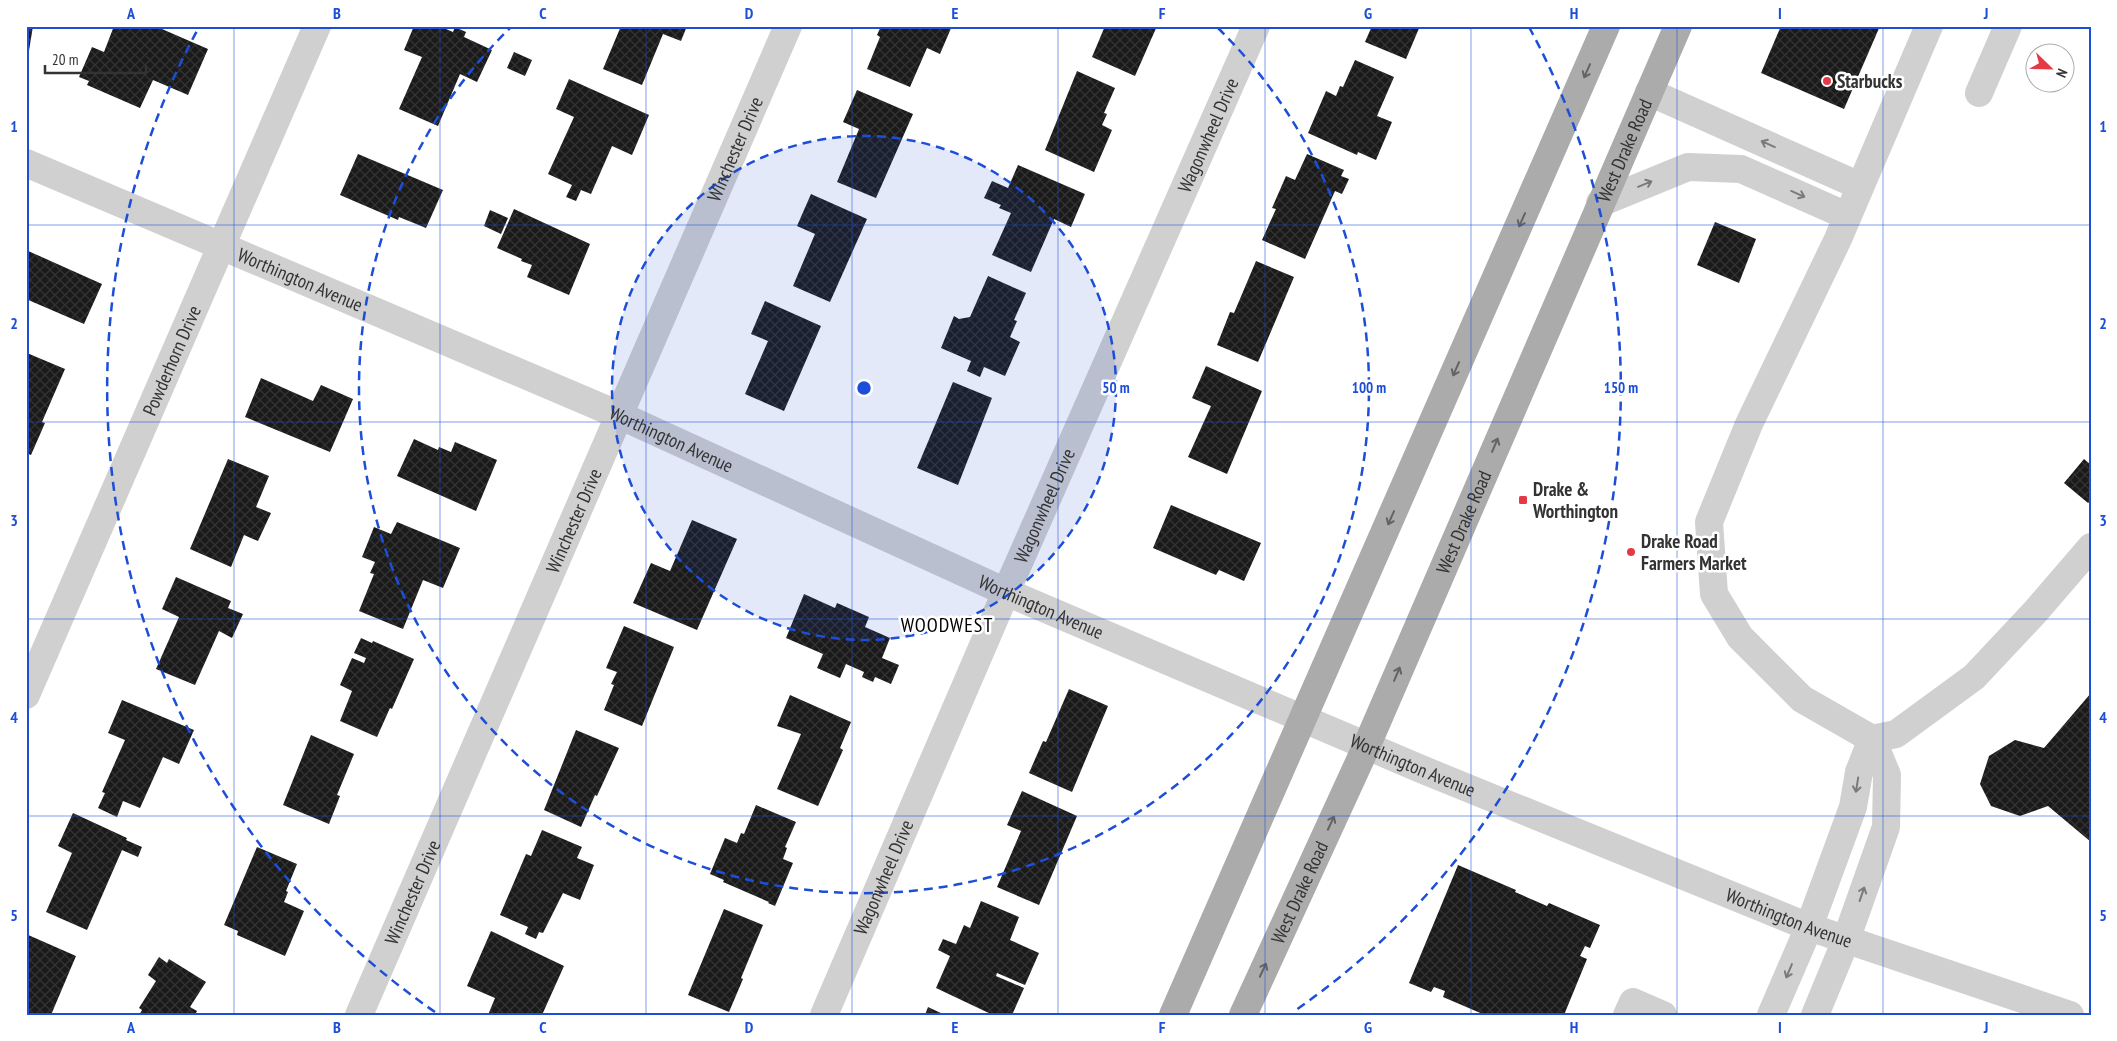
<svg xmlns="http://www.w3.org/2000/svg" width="2117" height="1041" font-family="'PT Sans Narrow',sans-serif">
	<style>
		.building { fill: url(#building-cross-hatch) }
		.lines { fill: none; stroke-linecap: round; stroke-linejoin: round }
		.minor { stroke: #d0d0d0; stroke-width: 28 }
		.major { stroke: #ababab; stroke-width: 28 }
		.oneway { stroke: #636363 }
		.oneway2 { stroke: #7a7a7a }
		.grid { fill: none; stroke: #1d4ed8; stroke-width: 1; stroke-opacity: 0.55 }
		.ring { fill: none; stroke: #1d4ed8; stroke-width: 2.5; stroke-dasharray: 9 6 }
		.poi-dot { fill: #e63946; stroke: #fff; stroke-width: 2 }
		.labels { text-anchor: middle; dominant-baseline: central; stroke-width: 5; stroke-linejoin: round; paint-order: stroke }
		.poi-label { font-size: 19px; font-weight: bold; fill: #333; stroke: #fff; text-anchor: start }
		.street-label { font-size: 19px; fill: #333; stroke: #fff }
		.neighbourhood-label { font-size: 20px; letter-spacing: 1px; fill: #000; stroke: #fff }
		.centre { fill: #1d4ed8; stroke: #fff; stroke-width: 2.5 }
		.ring-label { font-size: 15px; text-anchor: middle; font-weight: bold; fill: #1d4ed8; stroke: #fff; stroke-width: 5; stroke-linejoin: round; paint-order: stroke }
		.neatline { fill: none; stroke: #1d4ed8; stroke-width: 2 }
		.grid-label { font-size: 16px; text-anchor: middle; font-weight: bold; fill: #1d4ed8 }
	</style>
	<defs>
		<pattern id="building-cross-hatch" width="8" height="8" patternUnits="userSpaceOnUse" patternTransform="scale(1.25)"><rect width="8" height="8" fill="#1a1a1a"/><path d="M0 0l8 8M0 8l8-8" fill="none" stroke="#333"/></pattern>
	</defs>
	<rect width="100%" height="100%" fill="#fff"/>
	<g class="building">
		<polygon points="26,26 33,26 27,63 26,63"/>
		<polygon points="114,26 155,26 208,49 188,95 153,80 140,108 87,85 89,81 79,77 92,47 104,52"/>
		<polygon points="414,26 439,26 453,32 455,27 466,32 464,37 492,50 477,82 460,74 438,126 399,109 422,57 404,50"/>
		<polygon points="621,26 687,26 681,41 663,34 642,85 603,69"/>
		<polygon points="881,26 952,26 940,54 927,48 910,87 867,69 880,37 877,35"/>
		<polygon points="1105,26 1157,26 1135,76 1092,57"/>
		<polygon points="1372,26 1420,26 1406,59 1365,42"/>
		<polygon points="1781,26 1880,26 1844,109 1761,73"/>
		<polygon points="514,52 532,60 525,76 507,68"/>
		<polygon points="1355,60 1394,77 1377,116 1392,122 1376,160 1358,152 1357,155 1308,133 1326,91 1336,96 1340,86 1343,87"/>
		<polygon points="1077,71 1115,88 1104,113 1107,114 1102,125 1112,130 1094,172 1045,150"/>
		<polygon points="569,79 649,115 632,155 612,146 591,194 581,190 576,201 566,197 572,185 548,174 574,117 556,109"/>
		<polygon points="857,90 913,114 876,198 837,182 859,129 843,122"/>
		<polygon points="358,154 443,190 426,228 399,217 398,220 340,195"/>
		<polygon points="1307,154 1344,170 1341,176 1349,179 1342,194 1335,191 1305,259 1262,240 1276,209 1272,208 1286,176 1295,180"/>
		<polygon points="1018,165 1085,194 1071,227 1054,219 1031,272 992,255 1011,213 999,208 1001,205 984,198 992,181 1008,188"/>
		<polygon points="811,194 867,219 830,302 793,286 815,234 797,226"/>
		<polygon points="514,209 590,244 569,295 527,277 532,265 521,261 522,259 497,248"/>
		<polygon points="490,210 508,218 501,234 484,226"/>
		<polygon points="1715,222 1756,239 1739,283 1697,265"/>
		<polygon points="26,250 102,284 84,324 26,299"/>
		<polygon points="1256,261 1294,277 1258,362 1217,345 1230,312 1234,313"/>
		<polygon points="988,276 1026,293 1014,320 1017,321 1010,337 1020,342 1005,376 984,367 980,377 967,371 971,361 941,348 954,316 959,319 970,317"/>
		<polygon points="765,301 821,326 784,411 745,394 768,341 751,334"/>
		<polygon points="27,353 65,369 42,422 45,423 31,455 26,453"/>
		<polygon points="1206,366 1262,391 1227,474 1188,457 1211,406 1192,398"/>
		<polygon points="261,378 313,401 321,385 353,399 330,452 245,417"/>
		<polygon points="953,382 992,398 958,485 917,468"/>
		<polygon points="414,439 438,450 439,447 451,452 455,442 497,460 476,511 397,476"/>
		<polygon points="228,459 269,476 256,507 271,513 258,541 244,535 231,567 190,549"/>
		<polygon points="2084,459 2091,465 2091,501 2088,503 2064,483"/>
		<polygon points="1171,505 1261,543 1244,581 1219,570 1216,575 1153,548"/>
		<polygon points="692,520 737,539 697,630 633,603 651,563 670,571"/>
		<polygon points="397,522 460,548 443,588 423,580 403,629 359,611 374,574 370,573 375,562 362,557 374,527 391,534"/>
		<polygon points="176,577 231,601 228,608 243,614 232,638 219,631 195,685 156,669 179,617 162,609"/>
		<polygon points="804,594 835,608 837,603 869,617 865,627 890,638 882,658 899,665 891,684 875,677 873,682 862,677 864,672 846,664 840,678 817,668 823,654 786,638"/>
		<polygon points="624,626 674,647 642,726 604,710 614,685 611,684 617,672 606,668"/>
		<polygon points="361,638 372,643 373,641 414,659 392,709 390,708 377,737 340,721 352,691 340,685 352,658 364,663 366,658 354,653"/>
		<polygon points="1069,689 1108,706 1072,792 1029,773 1043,741 1046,742"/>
		<polygon points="2091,693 2091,842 2048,806 2020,816 1991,806 1980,784 1989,756 2015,740 2044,748"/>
		<polygon points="790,695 851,722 840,748 843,750 818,806 777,789 801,734 777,726"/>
		<polygon points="122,700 194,730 179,764 163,757 140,808 123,801 117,817 98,808 105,793 102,792 125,740 108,733"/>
		<polygon points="576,730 619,748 597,796 595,795 581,827 544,810"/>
		<polygon points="311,735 354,754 337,795 340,796 329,824 283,805"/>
		<polygon points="1022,791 1077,816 1039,905 997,887 1021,831 1007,825"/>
		<polygon points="756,805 796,822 785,847 787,848 783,859 793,863 775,906 768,903 769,902 723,882 724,880 710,874 725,838 737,843 741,833 744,834"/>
		<polygon points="73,813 127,838 126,840 142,847 138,857 122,850 87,930 46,912 72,853 58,846"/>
		<polygon points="542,830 582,847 577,858 594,865 580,900 563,893 543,933 539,932 536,939 525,934 528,927 500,915 526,854 531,856"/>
		<polygon points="257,847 297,864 286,891 288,892 284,902 304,911 285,956 237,935 238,931 224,925"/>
		<polygon points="1458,865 1516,890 1515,892 1547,906 1549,903 1600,925 1590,948 1585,946 1580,956 1587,959 1564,1015 1485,1015 1443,997 1445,991 1434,987 1431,992 1409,983"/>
		<polygon points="981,901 1019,917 1010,940 1039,953 1025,985 997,973 996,976 1024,988 1012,1015 993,1015 936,988 950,956 938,950 943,939 956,944 964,925 970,928"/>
		<polygon points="724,909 763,925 741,978 743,979 729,1012 688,995"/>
		<polygon points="491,931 564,966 542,1015 488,1015 495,998 467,986"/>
		<polygon points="26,934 76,956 51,1015 26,1015"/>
		<polygon points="159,957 167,963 169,959 206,982 190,1007 197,1011 195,1015 139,1015 142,1010 139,1008 156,981 148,975"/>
		<polygon points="928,1007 945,1015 925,1015"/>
	</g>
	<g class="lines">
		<g class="minor">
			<polyline points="1649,92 1860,186"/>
			<polyline points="1979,93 2008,26"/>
			<path id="s1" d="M26,163L619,415L1006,592L1421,769L1809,927L2070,1015"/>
			<polyline points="1600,203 1688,167 1741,169 1847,216"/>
			<path id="s2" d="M26,695L317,26"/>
			<polyline points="1872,739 1896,734 1974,677 2036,611 2091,547"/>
			<path id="s3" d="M359,1015L788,26"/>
			<path id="s4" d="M824,1015L1006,592L1256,26"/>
			<polyline points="1627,1015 1633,1002 1663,1015"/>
			<polyline points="1771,1015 1809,927 1853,807 1859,772 1872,739"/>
			<polyline points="1815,1015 1846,940 1886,827 1887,775 1872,739 1802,699 1740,637 1714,594 1709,522 1749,424 1838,239 1929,26"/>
		</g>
		<g class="major">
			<polyline points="1173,1015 1606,26"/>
			<path id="s5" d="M1243,1015L1367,745L1678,26"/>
		</g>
	</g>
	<defs><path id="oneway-shaft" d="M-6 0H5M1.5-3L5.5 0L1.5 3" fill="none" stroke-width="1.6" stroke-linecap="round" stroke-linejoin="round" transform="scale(1.25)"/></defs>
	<g class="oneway">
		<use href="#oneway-shaft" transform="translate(1587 71) rotate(114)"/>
		<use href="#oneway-shaft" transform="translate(1522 220) rotate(114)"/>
		<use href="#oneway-shaft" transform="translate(1456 369) rotate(114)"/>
		<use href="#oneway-shaft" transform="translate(1495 445) rotate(-67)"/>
		<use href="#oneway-shaft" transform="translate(1391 518) rotate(114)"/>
		<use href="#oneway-shaft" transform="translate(1397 674) rotate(-67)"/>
		<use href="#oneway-shaft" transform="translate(1331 823) rotate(-65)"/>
		<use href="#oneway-shaft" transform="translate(1263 970) rotate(-65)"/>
	</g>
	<g class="oneway2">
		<use href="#oneway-shaft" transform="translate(1768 144) rotate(-156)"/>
		<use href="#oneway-shaft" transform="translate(1645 184) rotate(-22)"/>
		<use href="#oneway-shaft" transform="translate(1798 194) rotate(24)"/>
		<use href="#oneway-shaft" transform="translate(1857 785) rotate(99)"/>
		<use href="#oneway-shaft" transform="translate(1862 894) rotate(-71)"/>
		<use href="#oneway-shaft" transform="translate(1789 971) rotate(113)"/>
	</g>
	<path class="grid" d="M234,26V1015M440,26V1015M646,26V1015M852,26V1015M1058,26V1015M1265,26V1015M1471,26V1015M1677,26V1015M1883,26V1015M26,225H2091M26,422H2091M26,619H2091M26,816H2091"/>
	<circle cx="864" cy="388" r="252" fill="#1d4ed8" fill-opacity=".12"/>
	<g class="ring">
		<circle cx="864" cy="388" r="252"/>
		<path d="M1218 28A505 505 0 1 1 510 28"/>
		<path d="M435 1012A757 757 0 0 1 199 27M1529 27A757 757 0 0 1 1293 1012"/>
	</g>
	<g class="poi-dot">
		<circle cx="1827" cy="81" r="5"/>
		<rect x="1518" y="495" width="10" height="10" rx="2.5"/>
		<circle cx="1631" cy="552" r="5"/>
	</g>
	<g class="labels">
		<g class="poi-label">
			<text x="1837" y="81">Starbucks</text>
			<text x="1533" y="489">Drake &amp;<tspan x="1533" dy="22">Worthington</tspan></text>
			<text x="1641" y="541">Drake Road<tspan x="1641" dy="22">Farmers Market</tspan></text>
		</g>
		<g class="street-label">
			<text stroke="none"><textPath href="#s4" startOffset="960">Wagonwheel Drive</textPath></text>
			<text stroke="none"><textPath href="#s3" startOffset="944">Winchester Drive</textPath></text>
			<text stroke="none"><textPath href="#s5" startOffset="945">West Drake Road</textPath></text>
			<text stroke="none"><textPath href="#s1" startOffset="298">Worthington Avenue</textPath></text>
			<text stroke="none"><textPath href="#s2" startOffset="365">Powderhorn Drive</textPath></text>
			<text stroke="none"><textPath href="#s1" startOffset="702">Worthington Avenue</textPath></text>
			<text stroke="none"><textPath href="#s4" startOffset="555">Wagonwheel Drive</textPath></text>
			<text stroke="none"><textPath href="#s3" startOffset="539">Winchester Drive</textPath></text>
			<text stroke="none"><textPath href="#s5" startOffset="540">West Drake Road</textPath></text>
			<text stroke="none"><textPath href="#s1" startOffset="1108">Worthington Avenue</textPath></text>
			<text stroke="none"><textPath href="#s1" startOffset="1512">Worthington Avenue</textPath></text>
			<text stroke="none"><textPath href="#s4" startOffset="150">Wagonwheel Drive</textPath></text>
			<text stroke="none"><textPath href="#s3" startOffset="134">Winchester Drive</textPath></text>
			<text stroke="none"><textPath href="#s5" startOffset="135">West Drake Road</textPath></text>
			<text stroke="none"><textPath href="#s1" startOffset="1918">Worthington Avenue</textPath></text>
		</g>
		<g class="neighbourhood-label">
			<text x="947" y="625">WOODWEST</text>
		</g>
	</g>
	<circle cx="864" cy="388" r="8" class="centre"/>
	<g class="ring-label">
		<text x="1116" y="393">50 m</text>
		<text x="1369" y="393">100 m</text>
		<text x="1621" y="393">150 m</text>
	</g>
	<rect width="2117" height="1041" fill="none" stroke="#ffffff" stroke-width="55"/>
	<g transform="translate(2050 68) rotate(113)"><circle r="24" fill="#ffffff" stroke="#adadad"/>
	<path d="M0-4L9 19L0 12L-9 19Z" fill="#e63946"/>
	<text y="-8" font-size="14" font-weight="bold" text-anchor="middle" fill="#333333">N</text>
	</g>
	<path d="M45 65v8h101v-8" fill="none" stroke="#333333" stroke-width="2.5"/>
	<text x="52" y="65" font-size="15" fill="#333333" stroke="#ffffff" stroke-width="4" paint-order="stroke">20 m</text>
	<rect x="28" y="28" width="2062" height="986" class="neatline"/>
	<g class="grid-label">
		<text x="131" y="19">A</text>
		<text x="337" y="19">B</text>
		<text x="543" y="19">C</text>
		<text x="749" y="19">D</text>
		<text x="955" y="19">E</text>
		<text x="1162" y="19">F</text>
		<text x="1368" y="19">G</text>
		<text x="1574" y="19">H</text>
		<text x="1780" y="19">I</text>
		<text x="1986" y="19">J</text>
		<text x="14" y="132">1</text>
		<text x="2103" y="132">1</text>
		<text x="14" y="329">2</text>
		<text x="2103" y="329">2</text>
		<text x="14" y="526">3</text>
		<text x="2103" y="526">3</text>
		<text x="14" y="723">4</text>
		<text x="2103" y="723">4</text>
		<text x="14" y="921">5</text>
		<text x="2103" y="921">5</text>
		<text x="131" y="1033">A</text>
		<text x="337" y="1033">B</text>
		<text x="543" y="1033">C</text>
		<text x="749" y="1033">D</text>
		<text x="955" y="1033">E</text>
		<text x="1162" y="1033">F</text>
		<text x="1368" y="1033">G</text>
		<text x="1574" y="1033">H</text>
		<text x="1780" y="1033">I</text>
		<text x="1986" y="1033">J</text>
	</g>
</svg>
